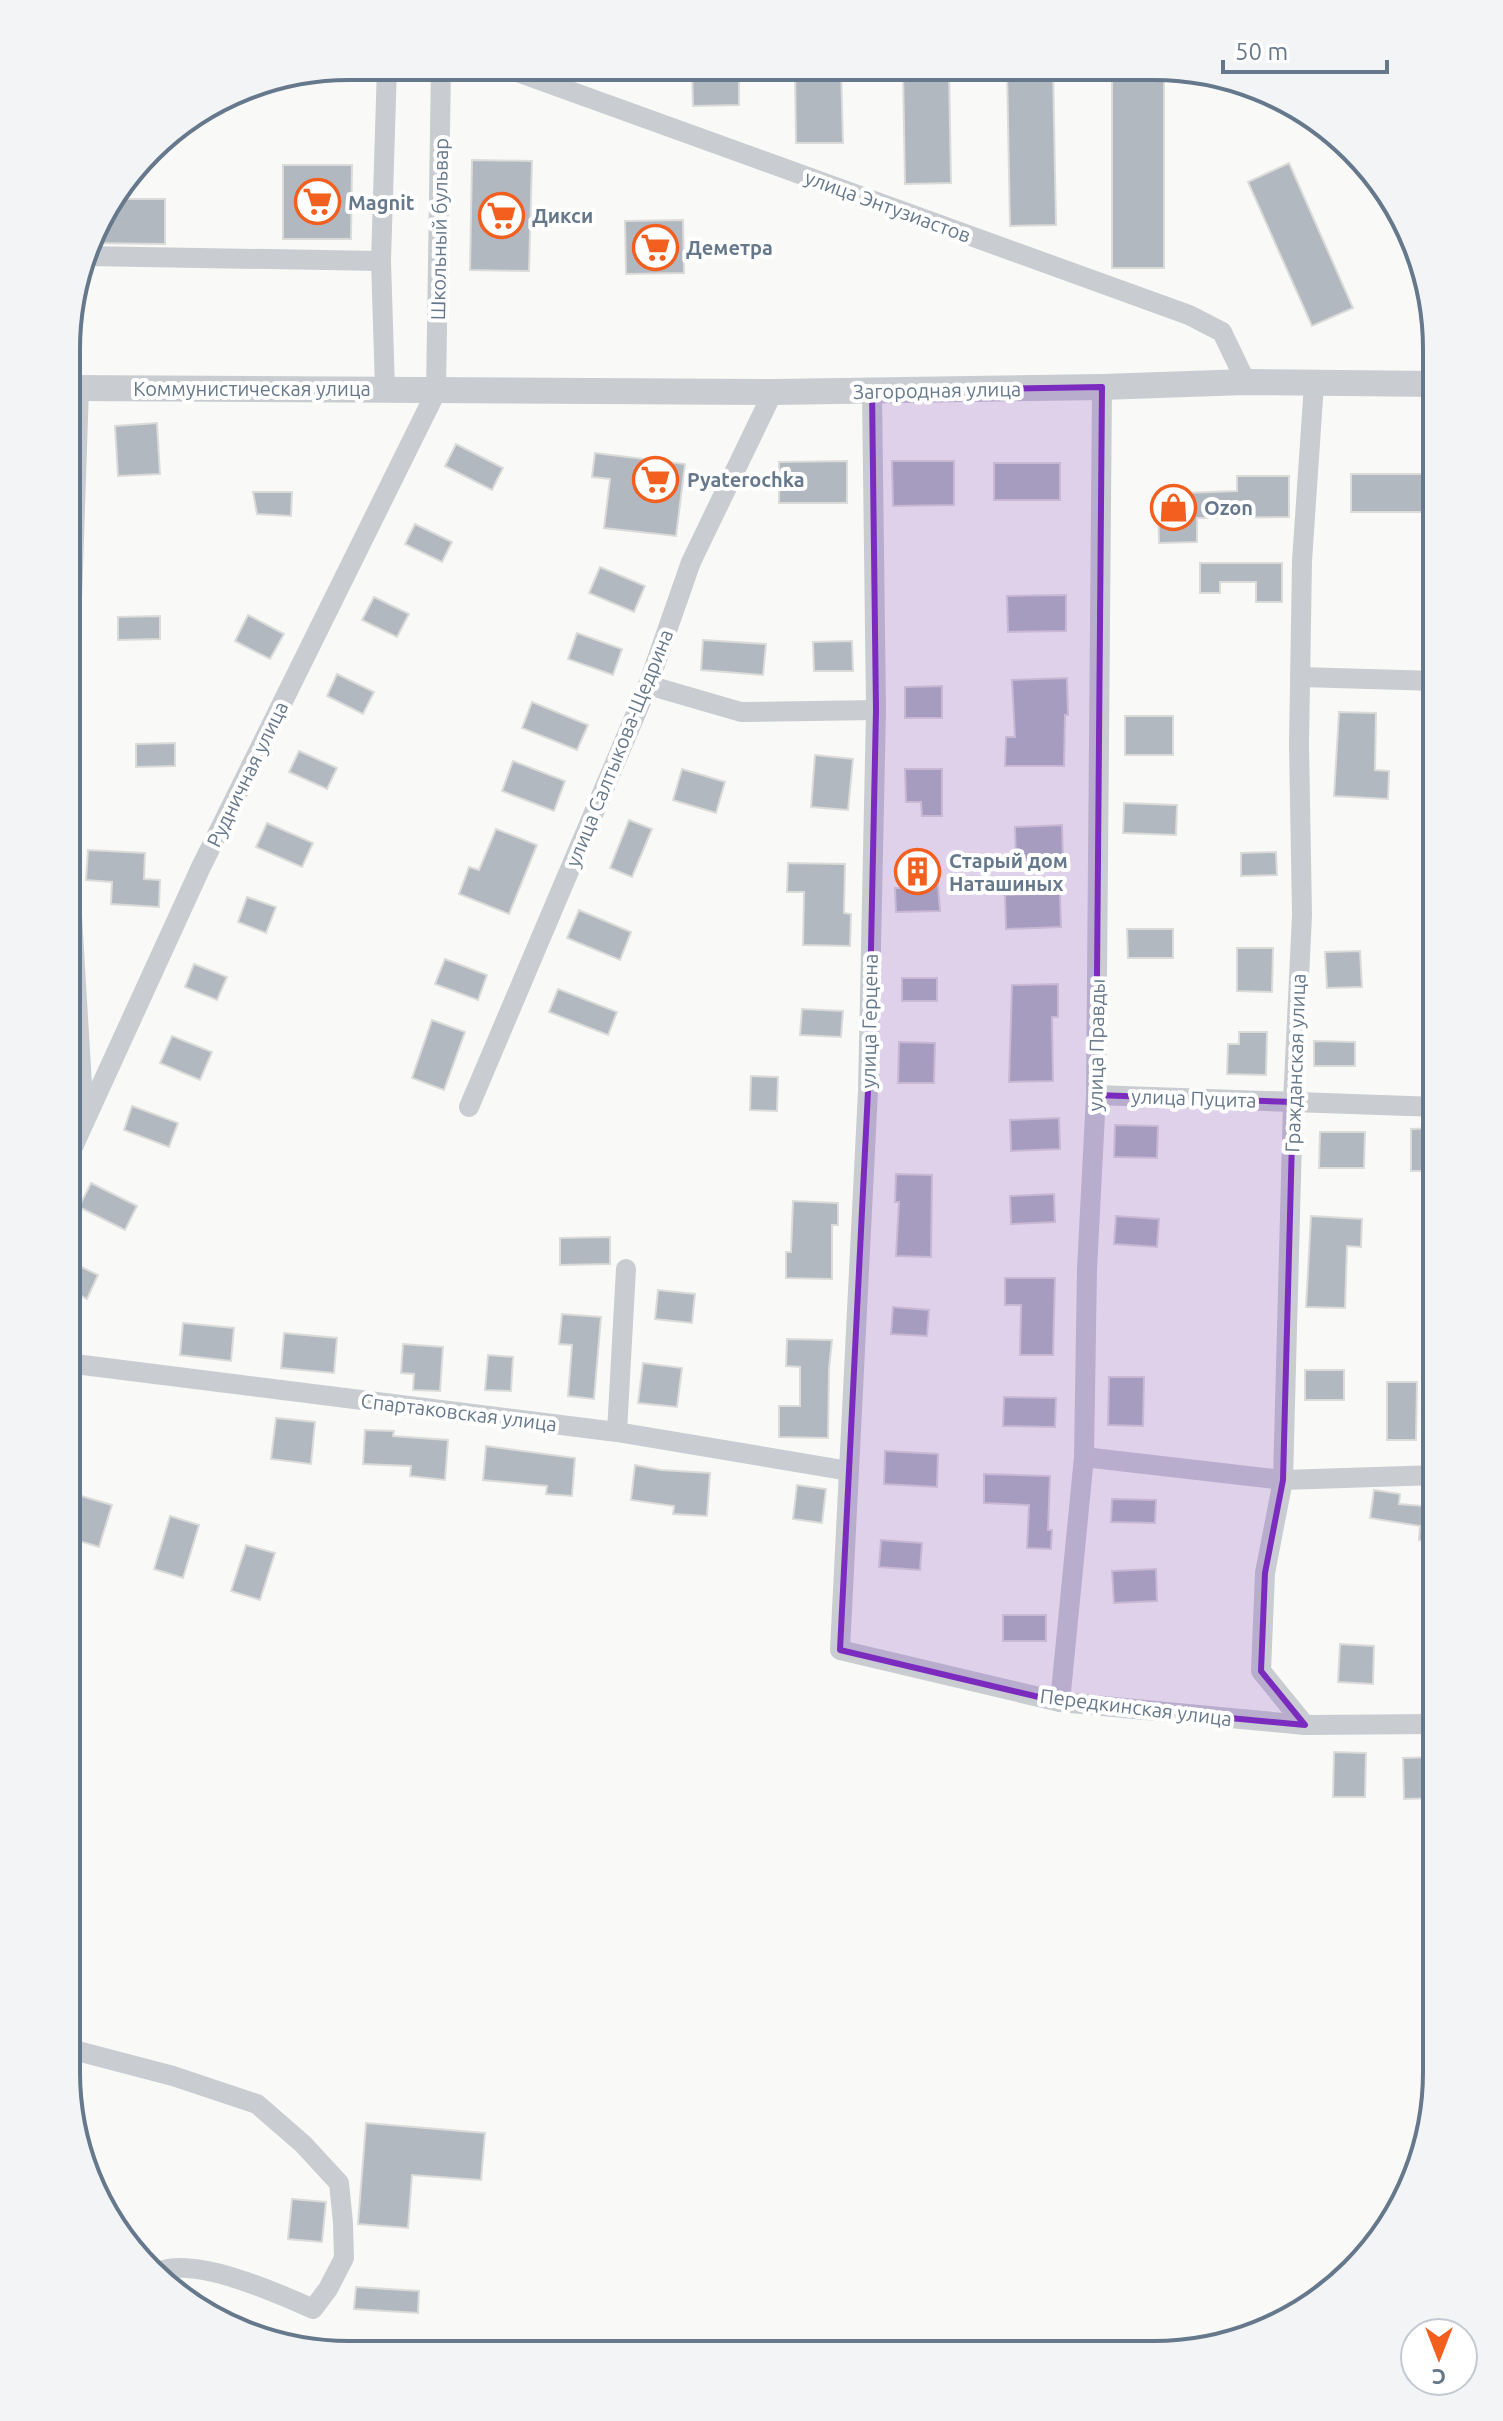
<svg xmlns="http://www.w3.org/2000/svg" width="1503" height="2421" font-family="Ubuntu,sans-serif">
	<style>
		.building { fill: #b1b8c0; stroke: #dbdbd9; stroke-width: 2 }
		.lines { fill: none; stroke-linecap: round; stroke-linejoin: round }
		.minor { stroke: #c9cdd1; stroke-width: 20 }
		.tertiary { stroke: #c9cdd1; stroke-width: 26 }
		.marked { fill: #7b2cbf; fill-opacity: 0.2; stroke: #7b2cbf; stroke-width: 6; stroke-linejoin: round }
		.labels { text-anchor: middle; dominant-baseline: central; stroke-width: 8; stroke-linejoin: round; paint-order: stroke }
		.poi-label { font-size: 20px; font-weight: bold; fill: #66788b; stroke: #fff; text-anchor: start }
		.street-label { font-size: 20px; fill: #66788b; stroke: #fff }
		.rim { fill: none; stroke: #66788b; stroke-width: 4 }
	</style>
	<rect width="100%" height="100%" fill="#f9faf7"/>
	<g class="building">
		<polygon points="692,67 739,67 739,105 693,106"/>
		<polygon points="795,67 841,67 843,143 796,143"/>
		<polygon points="903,68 949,68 951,183 905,184"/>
		<polygon points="1007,68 1053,68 1056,225 1010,226"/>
		<rect x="1112" y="79" width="52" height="189"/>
		<polygon points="472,160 532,161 529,271 470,270"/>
		<polygon points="1289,163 1353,308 1312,326 1248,182"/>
		<polygon points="283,165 352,165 351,239 283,239"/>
		<polygon points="114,199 165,199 165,244 89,243 95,223"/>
		<polygon points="683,220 684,273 626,274 625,221"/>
		<polygon points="157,423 160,474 118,476 115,426"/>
		<polygon points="456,444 503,468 492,490 445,466"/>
		<polygon points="595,453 685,464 676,536 604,528 610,479 592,477"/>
		<polygon points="847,461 847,503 779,503 779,462"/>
		<polygon points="892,461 954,461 954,505 893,506"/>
		<rect x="994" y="463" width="66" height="37"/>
		<rect x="1351" y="474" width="86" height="38"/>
		<polygon points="1237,476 1289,476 1289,517 1197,518 1197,542 1159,543 1158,494 1237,491"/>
		<polygon points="253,492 292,492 291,516 257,514"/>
		<polygon points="415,524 452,542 442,562 405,544"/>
		<polygon points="1200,563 1282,563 1282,602 1256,602 1256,582 1220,582 1220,593 1200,593"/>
		<polygon points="600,567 645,586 634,612 589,593"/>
		<polygon points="1066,595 1066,631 1008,632 1007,596"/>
		<polygon points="374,597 409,614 397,637 362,620"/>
		<polygon points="248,615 284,634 270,659 235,641"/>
		<polygon points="160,616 160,639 118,640 118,617"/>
		<polygon points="577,633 622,649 613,675 568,659"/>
		<polygon points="703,640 766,644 763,675 701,670"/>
		<polygon points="852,641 853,671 814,671 813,642"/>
		<polygon points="337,674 374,692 363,714 327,696"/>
		<polygon points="1067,678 1068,715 1065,715 1064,766 1005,766 1006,737 1015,737 1012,680"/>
		<polygon points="942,686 942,718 905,718 905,687"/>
		<polygon points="532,702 588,725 577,750 522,728"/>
		<polygon points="1339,712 1376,713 1375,770 1389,771 1388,799 1334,796"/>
		<rect x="1125" y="716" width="48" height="39"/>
		<polygon points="175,743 175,766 136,767 136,744"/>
		<polygon points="299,751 337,768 327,789 289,772"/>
		<polygon points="815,755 853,759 848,810 811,807"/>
		<polygon points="513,761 565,781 554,811 502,791"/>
		<polygon points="682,769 725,782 716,813 673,800"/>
		<polygon points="905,769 942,769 942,816 922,816 921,802 906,802"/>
		<polygon points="1124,803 1177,805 1176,835 1123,833"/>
		<polygon points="629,820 652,829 632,877 610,868"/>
		<polygon points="267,823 313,843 302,867 256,847"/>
		<polygon points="1062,825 1063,858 1016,860 1015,827"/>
		<polygon points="496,829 537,845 509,914 459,894 469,867 479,870"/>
		<polygon points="88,850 145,853 144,879 160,880 159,907 111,904 112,882 86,880"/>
		<polygon points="1276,852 1277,875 1241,876 1241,853"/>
		<polygon points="901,858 936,858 940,911 896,912 895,888 901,888"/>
		<polygon points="788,863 845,864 844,913 851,914 850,946 803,945 804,892 787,892"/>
		<polygon points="1060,893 1061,927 1006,929 1005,895"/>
		<polygon points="247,897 276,907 266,933 238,922"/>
		<polygon points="579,910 631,932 620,960 567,938"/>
		<polygon points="1127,929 1173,929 1173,958 1128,958"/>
		<polygon points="1237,948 1273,948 1272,992 1237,991"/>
		<polygon points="1360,951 1362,987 1327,988 1325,952"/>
		<polygon points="445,959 487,975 478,1000 435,984"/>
		<polygon points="194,964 227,977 217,1000 185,987"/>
		<rect x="902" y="978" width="35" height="23"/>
		<polygon points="1058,984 1058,1017 1052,1017 1053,1081 1009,1082 1012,985"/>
		<polygon points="558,989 617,1012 608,1035 549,1012"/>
		<polygon points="802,1009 843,1011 841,1037 800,1035"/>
		<polygon points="432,1020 465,1032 444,1090 412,1078"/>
		<polygon points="1239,1032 1267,1032 1266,1075 1227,1074 1228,1044 1239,1044"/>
		<polygon points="172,1036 212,1052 200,1080 160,1063"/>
		<polygon points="1314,1041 1355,1042 1355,1066 1314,1066"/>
		<polygon points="899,1042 935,1043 934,1083 898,1083"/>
		<polygon points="751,1076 778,1077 777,1111 750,1110"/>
		<polygon points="132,1106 178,1123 169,1147 124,1130"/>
		<polygon points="1059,1118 1060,1149 1011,1151 1010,1120"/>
		<polygon points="1115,1125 1158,1126 1157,1158 1114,1157"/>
		<polygon points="1437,1128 1437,1171 1411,1171 1411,1129"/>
		<polygon points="1320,1132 1365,1132 1364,1168 1319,1168"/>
		<polygon points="896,1174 932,1175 931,1257 896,1256 899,1202 895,1202"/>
		<polygon points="91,1183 137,1206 125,1230 79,1207"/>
		<polygon points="1054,1194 1055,1222 1011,1224 1010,1196"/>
		<polygon points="793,1201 838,1203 838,1225 832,1225 832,1279 786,1278 786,1252 791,1252"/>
		<polygon points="1116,1216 1159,1219 1157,1247 1114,1244"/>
		<polygon points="1311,1216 1362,1219 1361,1247 1347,1246 1345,1308 1306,1307"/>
		<polygon points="610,1237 610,1264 560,1265 560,1238"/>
		<polygon points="67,1260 98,1275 87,1299 67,1289"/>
		<polygon points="1005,1278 1055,1278 1053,1355 1020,1355 1021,1305 1005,1305"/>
		<polygon points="658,1290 695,1294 692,1323 655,1319"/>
		<polygon points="893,1307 929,1310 927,1336 891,1334"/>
		<polygon points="562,1314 601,1317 594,1399 568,1396 572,1345 559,1344"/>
		<polygon points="183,1323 234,1328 231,1361 180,1355"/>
		<polygon points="284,1333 337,1338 334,1373 281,1368"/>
		<polygon points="787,1339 832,1340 829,1369 828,1438 779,1437 779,1406 800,1406 800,1367 786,1366"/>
		<polygon points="403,1344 443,1347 440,1391 413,1390 414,1374 401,1373"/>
		<polygon points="488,1355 513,1357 511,1391 485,1390"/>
		<polygon points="643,1363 682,1368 677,1407 638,1403"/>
		<rect x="1305" y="1370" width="39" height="30"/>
		<polygon points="1109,1377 1144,1377 1143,1426 1108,1425"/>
		<polygon points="1387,1382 1417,1382 1416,1440 1387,1440"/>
		<polygon points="1004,1397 1056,1398 1055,1427 1003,1426"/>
		<polygon points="276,1418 315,1422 311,1464 271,1459"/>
		<polygon points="365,1430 394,1431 393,1436 448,1440 445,1480 410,1476 411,1466 363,1464"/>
		<polygon points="486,1446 575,1458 572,1496 546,1494 547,1486 483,1480"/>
		<polygon points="885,1451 938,1454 937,1487 884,1484"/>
		<polygon points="635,1465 661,1470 710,1473 707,1516 673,1514 674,1506 631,1500"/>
		<polygon points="984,1474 1050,1476 1048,1530 1052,1530 1051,1549 1027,1548 1029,1505 984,1503"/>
		<polygon points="797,1485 826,1489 822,1523 793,1519"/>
		<polygon points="1424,1488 1437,1488 1437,1542 1419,1540 1420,1526 1370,1518 1374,1490 1400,1494 1399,1504 1422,1506"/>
		<polygon points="78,1495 112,1505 99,1547 67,1537"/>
		<polygon points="1112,1499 1156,1500 1155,1523 1111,1522"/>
		<polygon points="170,1516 199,1525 183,1578 154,1569"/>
		<polygon points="881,1540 922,1543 920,1570 879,1567"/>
		<polygon points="246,1545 275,1553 260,1600 231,1591"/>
		<polygon points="1156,1569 1157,1601 1114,1603 1112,1571"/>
		<rect x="1003" y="1615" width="43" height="26"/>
		<polygon points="1340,1644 1374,1646 1373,1684 1338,1682"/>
		<polygon points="1334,1752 1366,1753 1365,1797 1333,1797"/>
		<polygon points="1436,1757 1436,1798 1404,1799 1403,1758"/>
		<polygon points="366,2123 485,2133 481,2180 412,2175 408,2228 358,2224"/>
		<polygon points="292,2199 326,2202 322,2242 288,2239"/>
		<polygon points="356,2287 419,2291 418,2313 354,2309"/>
	</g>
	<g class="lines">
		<g class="minor">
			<polyline points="501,66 1189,315 1222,332 1246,382"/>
			<polyline points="85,256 381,261"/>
			<polyline points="385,389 381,261 387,66"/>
			<polyline points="872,391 876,710 868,1091 840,1650 1060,1702 1305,1725 1436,1724"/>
			<polyline points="1300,677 1437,681"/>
			<polyline points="648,685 741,712 876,710"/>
			<polyline points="68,719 79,388"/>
			<polyline points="68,848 84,1119"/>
			<polyline points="1096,1095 1437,1107"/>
			<polyline points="469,1107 648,685 691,562 773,392"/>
			<polyline points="67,1160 201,867 436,392 441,66"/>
			<polyline points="67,1363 617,1432 849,1471"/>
			<polyline points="617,1432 626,1269"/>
			<polyline points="1084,1457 1283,1480 1437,1475"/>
			<polyline points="1060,1702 1084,1457 1087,1269 1096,1095 1102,387"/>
			<polyline points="1305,1725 1261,1671 1265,1573 1283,1480 1293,1102 1302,915 1299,744 1302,561 1314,384"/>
			<path d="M66,2048L173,2076L257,2104L303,2144L339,2183L343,2223L344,2258L328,2289L313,2309C278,2293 194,2256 158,2272"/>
		</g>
		<polyline class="tertiary" points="68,388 773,392 1102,387 1246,382 1437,384"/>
	</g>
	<path class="marked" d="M1102,387L1096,1095L1293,1102L1283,1480L1265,1573L1261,1671L1305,1725L1060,1702L840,1650L868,1091L876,710L872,391Z"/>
	<defs>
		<symbol id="supermarket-ring" viewBox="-11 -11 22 22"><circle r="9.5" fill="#fff" stroke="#f35f1e" stroke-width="1.5"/><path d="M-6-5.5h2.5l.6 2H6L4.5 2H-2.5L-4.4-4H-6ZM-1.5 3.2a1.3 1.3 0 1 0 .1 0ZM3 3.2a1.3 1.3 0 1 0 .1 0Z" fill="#f35f1e"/></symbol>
		<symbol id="shop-ring" viewBox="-11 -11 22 22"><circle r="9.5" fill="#fff" stroke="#f35f1e" stroke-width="1.5"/><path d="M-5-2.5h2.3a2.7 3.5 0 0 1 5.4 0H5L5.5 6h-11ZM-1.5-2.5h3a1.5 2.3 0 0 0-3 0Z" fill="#f35f1e"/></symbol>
		<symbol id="building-ring" viewBox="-11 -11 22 22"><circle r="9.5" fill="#fff" stroke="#f35f1e" stroke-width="1.5"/><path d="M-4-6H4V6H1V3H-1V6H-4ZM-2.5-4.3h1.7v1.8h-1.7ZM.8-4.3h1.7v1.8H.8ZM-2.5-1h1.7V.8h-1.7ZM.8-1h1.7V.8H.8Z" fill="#f35f1e"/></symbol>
	</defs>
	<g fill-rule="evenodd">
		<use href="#supermarket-ring" x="292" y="176" width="51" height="51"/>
		<use href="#supermarket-ring" x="476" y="190" width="51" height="51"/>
		<use href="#supermarket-ring" x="630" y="222" width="51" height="51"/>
		<use href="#supermarket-ring" x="630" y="454" width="51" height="51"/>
		<use href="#shop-ring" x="1148" y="482" width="51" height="51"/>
		<use href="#building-ring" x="892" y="846" width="51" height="51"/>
	</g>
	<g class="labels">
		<g class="poi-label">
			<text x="348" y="202">Magnit</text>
			<text x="532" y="215">Дикси</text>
			<text x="686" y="247">Деметра</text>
			<text x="687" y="479">Pyaterochka</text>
			<text x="1204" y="507">Ozon</text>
			<text x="949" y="860">Старый дом<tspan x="949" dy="23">Наташиных</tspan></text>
		</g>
		<g class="street-label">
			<text transform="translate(888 206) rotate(20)">улица Энтузиастов</text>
			<text transform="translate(439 229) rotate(-89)">Школьный бульвар</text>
			<text x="252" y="388">Коммунистическая улица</text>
			<text transform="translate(937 390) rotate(-1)">Загородная улица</text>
			<text transform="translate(619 748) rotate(-68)">улица Салтыкова-Щедрина</text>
			<text transform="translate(247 774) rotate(-64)">Рудничная улица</text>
			<text transform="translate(869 1021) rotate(-89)">улица Герцена</text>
			<text transform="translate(1096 1045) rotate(-89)">улица Правды</text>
			<text transform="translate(1295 1063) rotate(-88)">Гражданская улица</text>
			<text transform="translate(1194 1098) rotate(2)">улица Пуцита</text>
			<text transform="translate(459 1412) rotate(7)">Спартаковская улица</text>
			<text transform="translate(1136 1707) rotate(7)">Передкинская улица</text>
		</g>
	</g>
	<path d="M0 0H1503V2421H0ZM349 80H1154A269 269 0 0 1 1423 349V2072A269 269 0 0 1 1154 2341H349A269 269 0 0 1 80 2072V349A269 269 0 0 1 349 80Z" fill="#f3f4f6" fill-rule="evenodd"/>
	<path class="rim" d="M349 80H1154A269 269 0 0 1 1423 349V2072A269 269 0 0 1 1154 2341H349A269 269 0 0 1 80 2072V349A269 269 0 0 1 349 80Z"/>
	<g transform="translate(1439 2357) rotate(180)"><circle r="38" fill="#ffffff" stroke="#c2c9d1" stroke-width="2"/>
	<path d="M0-6L14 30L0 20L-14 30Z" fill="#f35f1e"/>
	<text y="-12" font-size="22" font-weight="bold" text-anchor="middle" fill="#66788b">С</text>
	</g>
	<path d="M1223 60v12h164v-12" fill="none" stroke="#66788b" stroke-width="4"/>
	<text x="1235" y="60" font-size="24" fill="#66788b" stroke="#ffffff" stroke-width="6" paint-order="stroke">50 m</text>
</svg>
